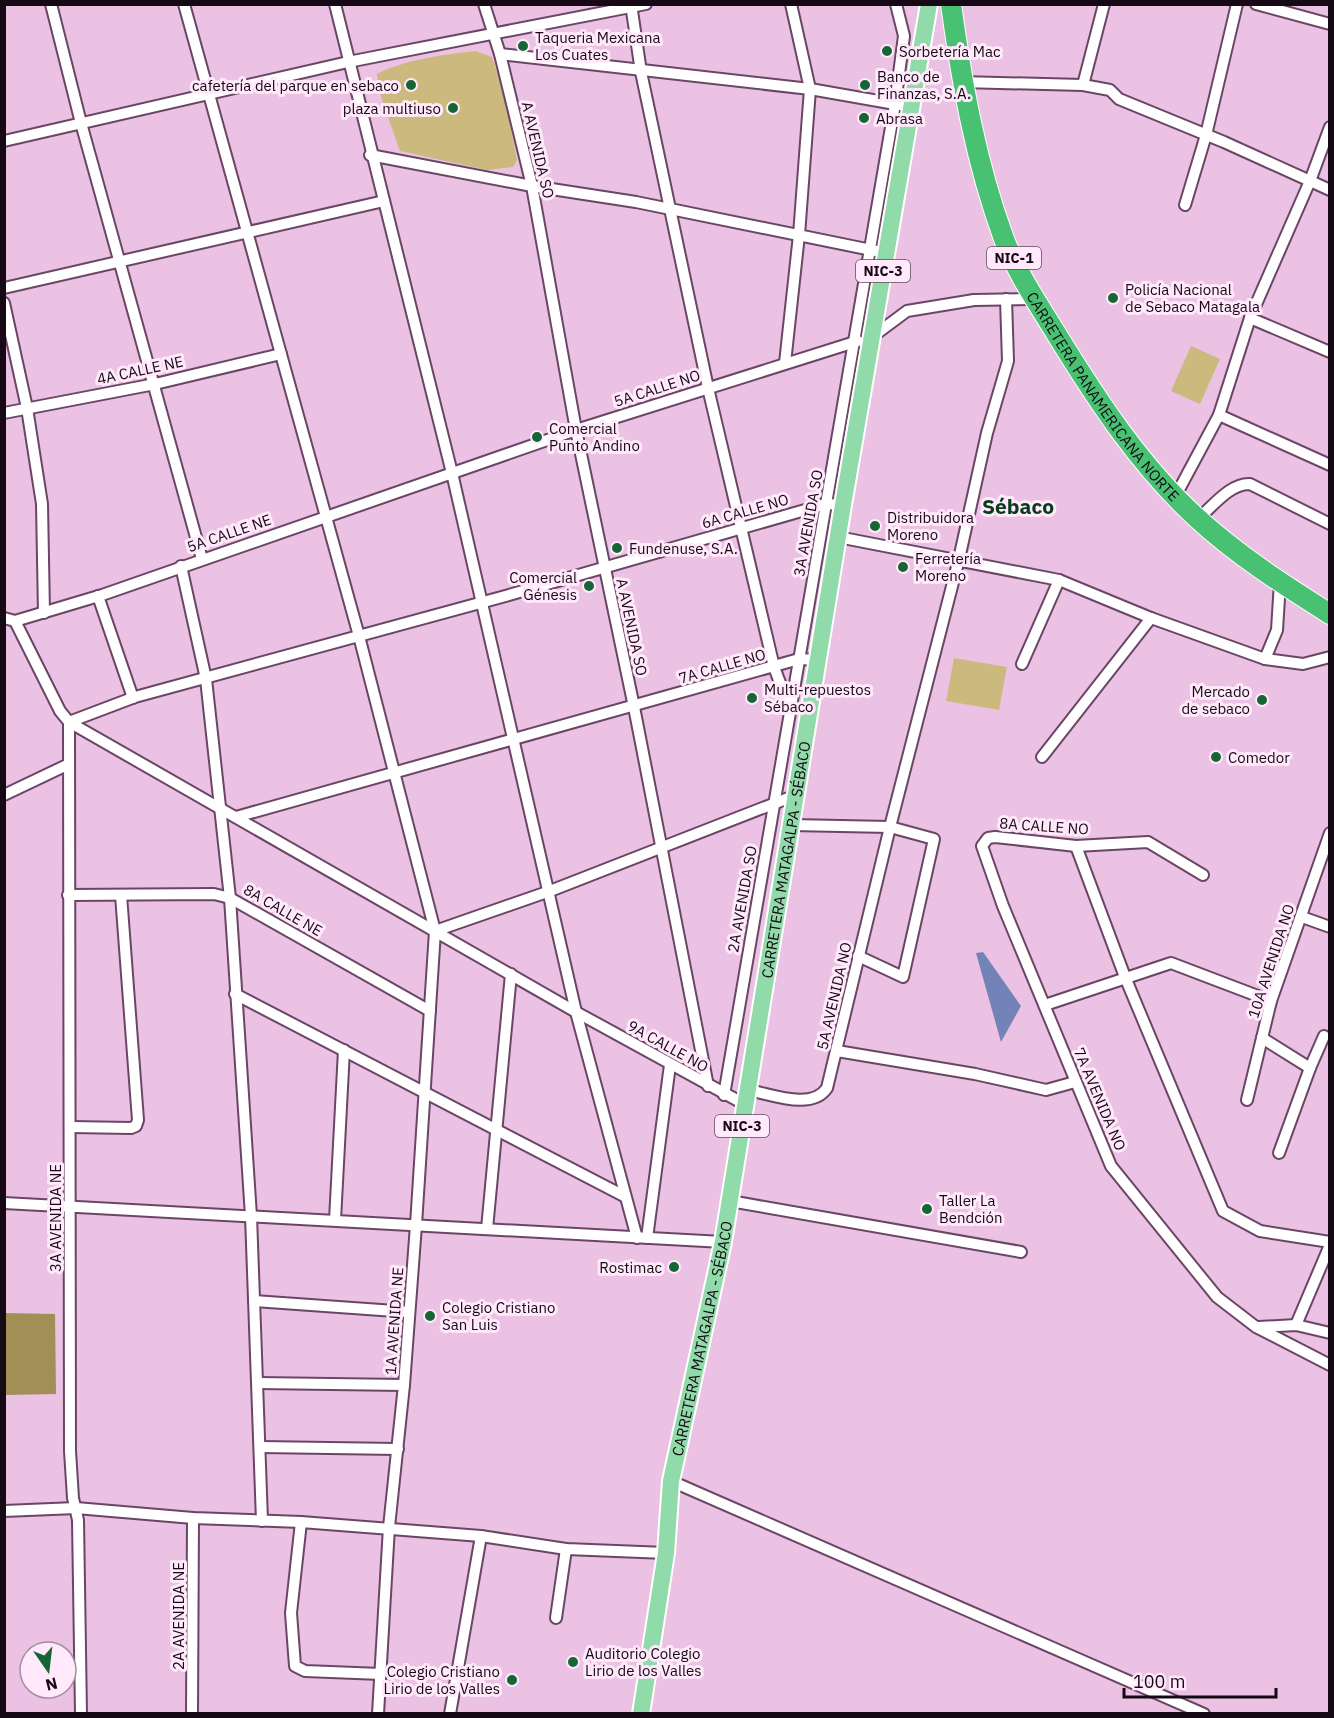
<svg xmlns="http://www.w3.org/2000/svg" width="1334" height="1718" font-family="'IBM Plex Sans',sans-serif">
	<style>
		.green { fill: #ccb97e }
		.forest { fill: #a28f55 }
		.water { fill: #7483b7 }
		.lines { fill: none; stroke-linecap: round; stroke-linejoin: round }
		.street-casing { stroke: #6a4665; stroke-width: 14 }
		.primary-casing { stroke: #fff; stroke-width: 20 }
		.highway-casing { stroke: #fff; stroke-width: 22 }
		.street { stroke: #fff; stroke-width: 10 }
		.primary { stroke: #91daaa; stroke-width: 16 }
		.highway { stroke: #48c172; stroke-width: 20 }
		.poi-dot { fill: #166635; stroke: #ffe9fb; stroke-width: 2 }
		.labels { text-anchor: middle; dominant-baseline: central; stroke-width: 6; stroke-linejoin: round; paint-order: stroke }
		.shield { fill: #ffe9fb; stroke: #5c4c59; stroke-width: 1.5 }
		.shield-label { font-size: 14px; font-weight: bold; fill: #160814 }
		.poi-label { font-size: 15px; fill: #160814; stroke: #ffe9fb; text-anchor: start }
		.street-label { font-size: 15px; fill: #160814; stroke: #ffe9fb }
		.district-label { font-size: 21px; font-weight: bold; fill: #053d1c; stroke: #ffe9fb }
	</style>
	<rect width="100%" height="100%" fill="#ebc1e4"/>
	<g class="green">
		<path d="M475,51L492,57L504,93L517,160L513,167L487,170L400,151L381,97L377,74C407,59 442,55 475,51Z"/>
		<polygon points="1191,346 1220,359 1200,404 1171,391"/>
		<polygon points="954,658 1007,667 999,710 946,701"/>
	</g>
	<polygon class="forest" points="5,1313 55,1314 56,1394 5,1395"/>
	<polygon class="water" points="983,952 1021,1006 1001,1042 976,953"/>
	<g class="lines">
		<defs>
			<g id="street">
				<polyline points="51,4 81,123 202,559"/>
				<polyline points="184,4 359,636 435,931 416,1225 404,1385 389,1527 378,1714"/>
				<polyline points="335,4 452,473 576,1012 637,1238"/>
				<polyline points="484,4 500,54 532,186 576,430 634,707 708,1086"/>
				<polyline points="631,4 641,72 708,388 774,667 790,709"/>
				<polyline points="1256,4 1330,24"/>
				<polyline points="500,54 810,89 901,105"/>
				<polyline points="961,82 1083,85 1110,90 1119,99 1224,142 1330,190"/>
				<polyline points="1083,85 1104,4"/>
				<polyline points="4,141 348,62 646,4"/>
				<polyline points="370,155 532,186 636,202 886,253"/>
				<polyline points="1185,205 1206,135 1237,4"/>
				<polyline points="4,288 384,201"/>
				<polyline points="4,303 27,408 42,504 44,613"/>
				<polyline points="1250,318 1330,352"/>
				<polyline points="872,337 907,311 974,300 1034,299"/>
				<polyline points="785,363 799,235 810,89 791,4"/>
				<polyline points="4,413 155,384 281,354"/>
				<polyline points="1219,415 1330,465"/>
				<polyline points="1175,497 1219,415 1250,318 1310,181 1330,127"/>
				<path d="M1198,519C1212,507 1230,483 1250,484L1330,524"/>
				<polyline points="838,537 1059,580 1151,618 1265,659 1303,664 1330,657"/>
				<polyline points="181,566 206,679 230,898 251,1216 262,1521"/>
				<polyline points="98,596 133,698"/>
				<polyline points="4,618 15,621 60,711 69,722 576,1012 746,1105"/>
				<polyline points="15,621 102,595 576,430 858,341"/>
				<polyline points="1265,659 1277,630 1280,582"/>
				<polyline points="1022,664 1059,580"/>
				<polyline points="1042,757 1151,618"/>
				<polyline points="4,795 67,765"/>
				<polyline points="236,817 799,659 818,660"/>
				<polyline points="791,825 890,827 934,839 903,977 858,956"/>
				<polyline points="1076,846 1125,977 1223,1211 1260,1231 1330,1242"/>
				<polyline points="1203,875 1148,842 1076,846 995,837 988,838 982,846 1003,906 1111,1166 1217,1297 1256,1327 1330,1365"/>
				<polyline points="68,895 214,894 230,898 430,1011"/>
				<polyline points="1302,917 1330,927"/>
				<polyline points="435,931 550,891 796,795"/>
				<polyline points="235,994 624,1196"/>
				<polyline points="1045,1005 1171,963 1271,1001"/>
				<polyline points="1262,1038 1310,1068"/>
				<polyline points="837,1051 975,1074 1046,1090 1075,1082"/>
				<path d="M748,1090C771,1094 812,1111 827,1088L890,827L959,559L987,433L1008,361L1006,299"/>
				<polyline points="724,1095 895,104 904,36 896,4"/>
				<polyline points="1247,1100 1271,1001 1330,833"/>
				<polyline points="70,1127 131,1128 136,1126 138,1120 121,895"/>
				<polyline points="1279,1153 1310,1068 1324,1036"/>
				<polyline points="730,1201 1021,1252"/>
				<polyline points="4,1203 723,1242"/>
				<polyline points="335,1220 344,1050"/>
				<polyline points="487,1229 511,974"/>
				<polyline points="647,1238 670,1065"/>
				<polyline points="254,1301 409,1312"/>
				<polyline points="1296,1325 1330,1245"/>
				<polyline points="1259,1327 1296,1325 1330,1333"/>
				<polyline points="258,1383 404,1385"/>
				<polyline points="260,1447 398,1449"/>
				<polyline points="671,1481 1204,1714"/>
				<polyline points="4,1511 76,1508 193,1518 301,1522 481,1536 566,1549 666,1553"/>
				<polyline points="301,1522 291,1613 295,1666 305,1671 381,1674"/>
				<polyline points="556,1618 566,1549"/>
				<polyline points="81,1714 78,1520 73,1498 70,1451 69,722 135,697 509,595 826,504 843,505"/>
				<polyline points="192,1714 193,1518"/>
				<polyline points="450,1714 481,1536"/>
			</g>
			<g id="primary">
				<path id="s1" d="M641,1714L666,1553L671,1481L723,1242L843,505L929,4"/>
			</g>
			<g id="highway">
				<path id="s2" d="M951,4C962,84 976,163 1004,239C1017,273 1038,304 1057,335C1097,400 1140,466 1197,518C1237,555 1284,585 1330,614"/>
			</g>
		</defs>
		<use href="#street" class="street-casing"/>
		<use href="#primary" class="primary-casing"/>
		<use href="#highway" class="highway-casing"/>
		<use href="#street" class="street"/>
		<use href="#primary" class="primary"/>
		<use href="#highway" class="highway"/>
	</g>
	<g class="poi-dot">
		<circle cx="523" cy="46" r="6"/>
		<circle cx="887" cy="51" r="6"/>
		<circle cx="411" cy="85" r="6"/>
		<circle cx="865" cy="85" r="6"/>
		<circle cx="453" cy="108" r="6"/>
		<circle cx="864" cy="118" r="6"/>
		<circle cx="1113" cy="298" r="6"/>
		<circle cx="537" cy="437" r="6"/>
		<circle cx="875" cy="526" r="6"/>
		<circle cx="617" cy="548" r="6"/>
		<circle cx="903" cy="567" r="6"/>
		<circle cx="589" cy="586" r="6"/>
		<circle cx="752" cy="698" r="6"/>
		<circle cx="1262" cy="700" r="6"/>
		<circle cx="1216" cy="757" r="6"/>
		<circle cx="927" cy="1209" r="6"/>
		<circle cx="674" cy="1267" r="6"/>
		<circle cx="430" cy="1316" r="6"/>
		<circle cx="573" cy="1662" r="6"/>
		<circle cx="512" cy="1680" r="6"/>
	</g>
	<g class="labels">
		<g class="shield">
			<rect x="987" y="247" width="54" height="22" rx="4.5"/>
			<rect x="856" y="260" width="54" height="22" rx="4.5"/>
			<rect x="715" y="1115" width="54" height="22" rx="4.5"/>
		</g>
		<g class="shield-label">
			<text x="1014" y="258">NIC-1</text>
			<text x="883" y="271">NIC-3</text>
			<text x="742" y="1126">NIC-3</text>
		</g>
		<g class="poi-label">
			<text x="535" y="37">Taqueria Mexicana<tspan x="535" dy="17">Los Cuates</tspan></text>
			<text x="899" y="51">Sorbetería Mac</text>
			<text x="877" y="76">Banco de<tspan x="877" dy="17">Finanzas, S.A.</tspan></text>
			<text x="399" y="85" text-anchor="end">cafetería del parque en sebaco</text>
			<text x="441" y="108" text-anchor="end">plaza multiuso</text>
			<text x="876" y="118">Abrasa</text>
			<text x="1125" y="289">Policía Nacional<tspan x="1125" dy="17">de Sebaco Matagala</tspan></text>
			<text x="549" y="428">Comercial<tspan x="549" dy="17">Punto Andino</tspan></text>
			<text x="887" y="517">Distribuidora<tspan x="887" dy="17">Moreno</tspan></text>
			<text x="629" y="548">Fundenuse, S.A.</text>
			<text x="915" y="558">Ferretería<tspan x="915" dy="17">Moreno</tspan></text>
			<text x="577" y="577" text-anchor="end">Comercial<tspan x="577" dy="17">Génesis</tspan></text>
			<text x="764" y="689">Multi-repuestos<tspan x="764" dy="17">Sébaco</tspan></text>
			<text x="1250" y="691" text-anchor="end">Mercado<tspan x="1250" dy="17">de sebaco</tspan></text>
			<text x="1228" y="757">Comedor</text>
			<text x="939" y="1200">Taller La<tspan x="939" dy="17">Bendción</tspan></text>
			<text x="662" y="1267" text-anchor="end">Rostimac</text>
			<text x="442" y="1307">Colegio Cristiano<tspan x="442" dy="17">San Luis</tspan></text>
			<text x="585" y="1653">Auditorio Colegio<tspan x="585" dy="17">Lirio de los Valles</tspan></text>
			<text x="500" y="1671" text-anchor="end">Colegio Cristiano<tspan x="500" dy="17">Lirio de los Valles</tspan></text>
		</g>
		<g class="street-label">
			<text transform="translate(538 150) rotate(77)">A AVENIDA SO</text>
			<text transform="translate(140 370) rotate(-12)">4A CALLE NE</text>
			<text transform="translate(657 388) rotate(-18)">5A CALLE NO</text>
			<text stroke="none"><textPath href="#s2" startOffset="428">CARRETERA PANAMERICANA NORTE</textPath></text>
			<text transform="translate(745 511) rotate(-16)">6A CALLE NO</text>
			<text transform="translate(808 523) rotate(-80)">3A AVENIDA SO</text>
			<text transform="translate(229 533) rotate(-19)">5A CALLE NE</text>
			<text transform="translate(632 627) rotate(78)">A AVENIDA SO</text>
			<text transform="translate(722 666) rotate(-16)">7A CALLE NO</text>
			<text transform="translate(1044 826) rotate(4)">8A CALLE NO</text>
			<text stroke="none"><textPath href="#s1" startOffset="867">CARRETERA MATAGALPA - SÉBACO</textPath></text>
			<text transform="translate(742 899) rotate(-80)">2A AVENIDA SO</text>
			<text transform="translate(283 910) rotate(30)">8A CALLE NE</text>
			<text transform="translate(1271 961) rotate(-72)">10A AVENIDA NO</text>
			<text transform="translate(834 996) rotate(-77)">5A AVENIDA NO</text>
			<text transform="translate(668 1046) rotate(29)">9A CALLE NO</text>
			<text transform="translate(1100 1099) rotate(67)">7A AVENIDA NO</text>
			<text transform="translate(55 1218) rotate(-90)">3A AVENIDA NE</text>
			<text transform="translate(394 1321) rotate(-86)">1A AVENIDA NE</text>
			<text stroke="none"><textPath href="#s1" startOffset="381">CARRETERA MATAGALPA - SÉBACO</textPath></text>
			<text transform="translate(178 1616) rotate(-90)">2A AVENIDA NE</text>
		</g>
		<g class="district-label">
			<text x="1018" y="506">Sébaco</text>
		</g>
	</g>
	<rect width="1334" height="1718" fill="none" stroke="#160814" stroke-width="12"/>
	<g transform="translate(48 1670) rotate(166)"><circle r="28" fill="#ffe9fb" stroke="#a28f9f" stroke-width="1.5"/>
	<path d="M0-4.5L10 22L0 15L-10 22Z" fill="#166635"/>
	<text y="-9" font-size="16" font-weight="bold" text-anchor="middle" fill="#160814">N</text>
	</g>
	<path d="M1124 1688v9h152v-9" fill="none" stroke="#160814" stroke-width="3"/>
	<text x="1133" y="1688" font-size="18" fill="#160814" stroke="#ffe9fb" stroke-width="4.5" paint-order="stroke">100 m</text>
</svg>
